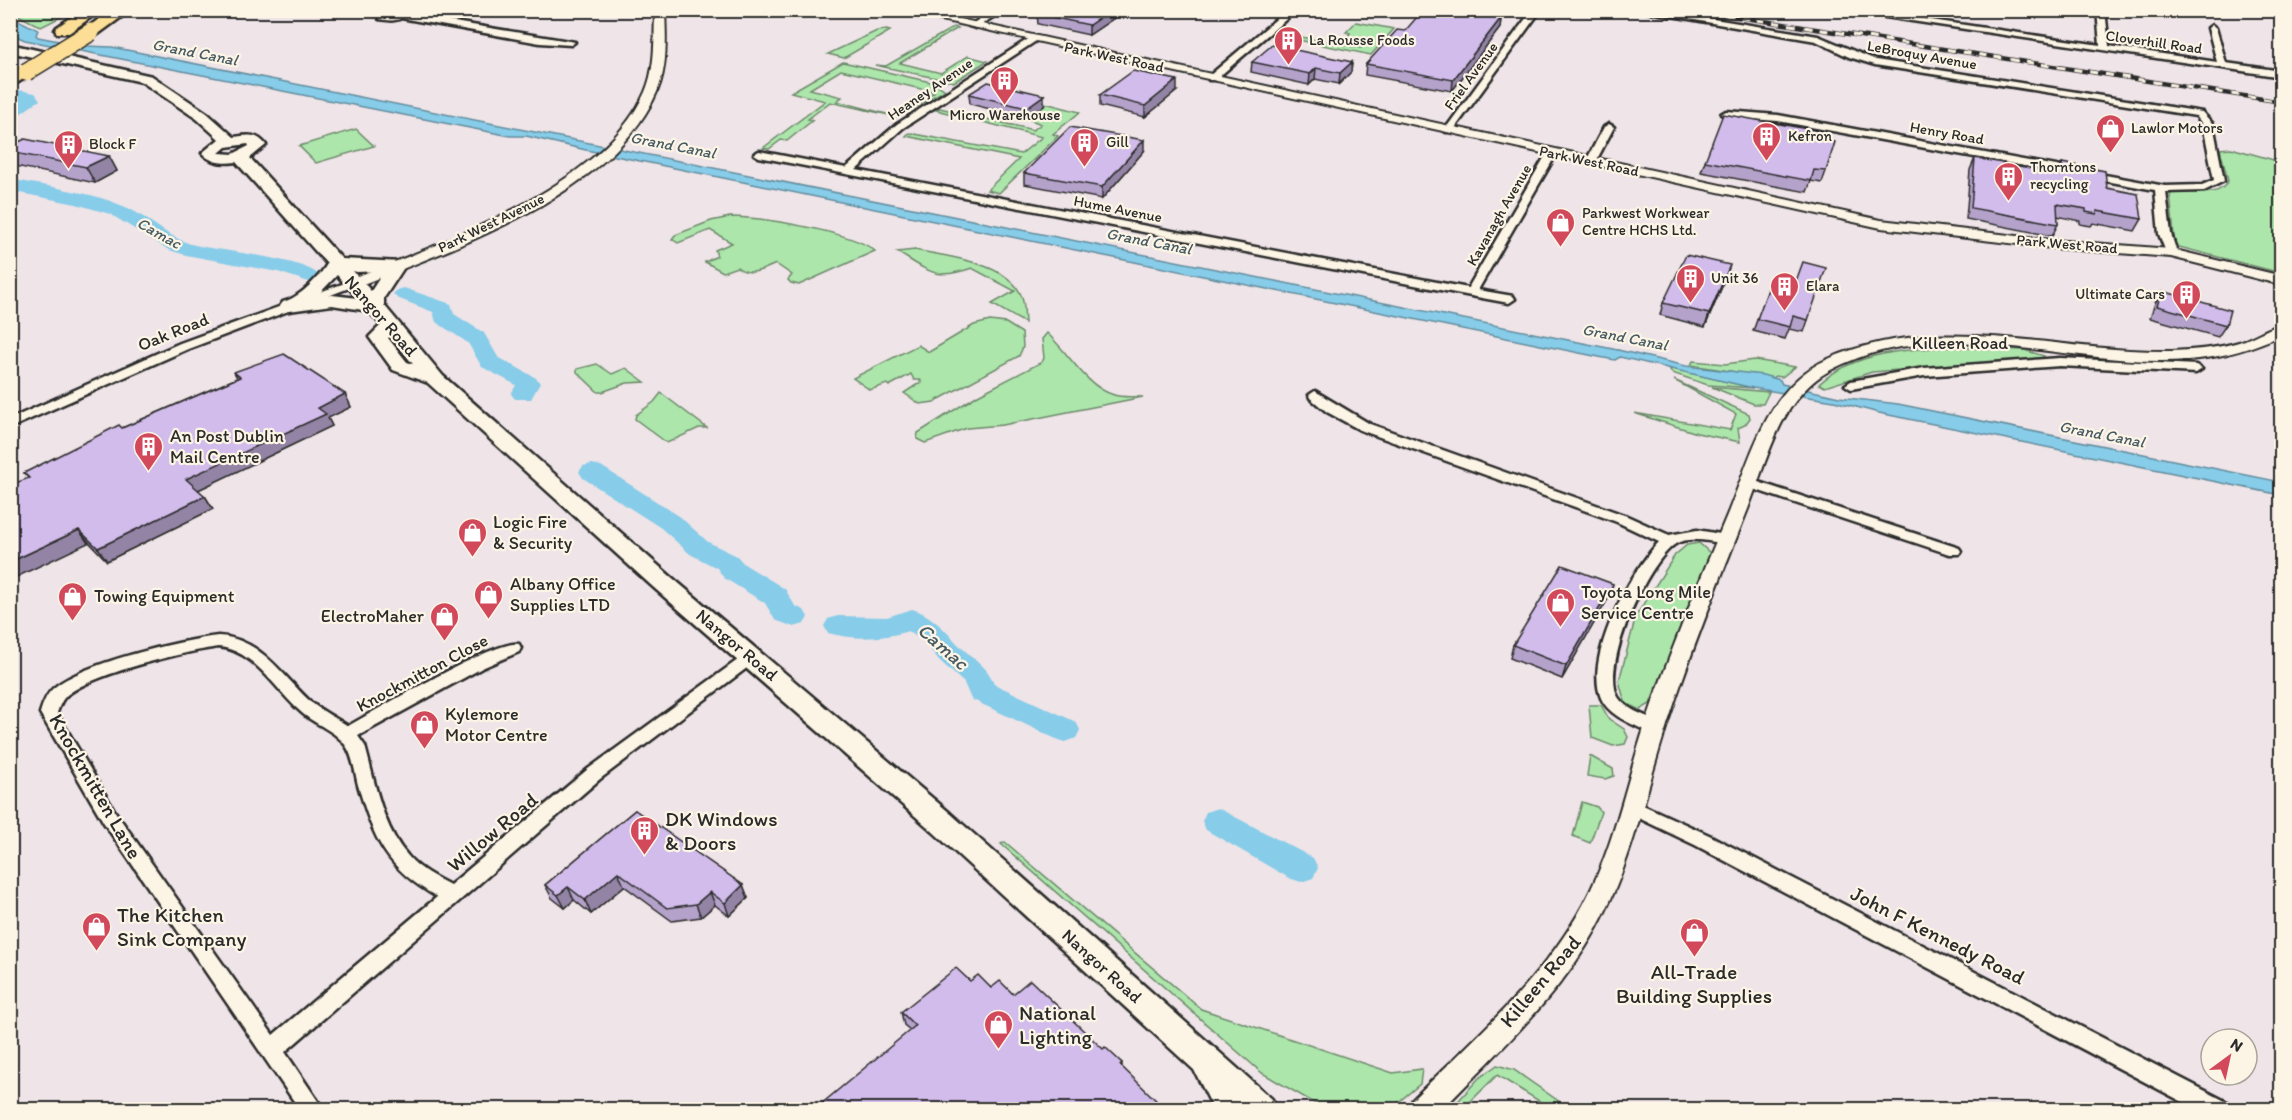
<svg xmlns="http://www.w3.org/2000/svg" width="2292" height="1120" font-family="Itim,sans-serif">
	<style>
		.green { fill: #ace6ab; stroke: #6c886b; stroke-width: 1.5 }
		.water { fill: #87cce9; stroke: #628c9d; stroke-width: 1.5 }
		.lines { fill: none; stroke-linecap: round; stroke-linejoin: round }
		.river { fill: #87cce9; fill-rule: evenodd }
		.minor-casing { stroke: #2b2b2b; stroke-width: 5 }
		.tertiary-casing { stroke: #2b2b2b; stroke-width: 4 }
		.secondary-casing { stroke: #2b2b2b; stroke-width: 5 }
		.motorway-casing { stroke: #2b2b2b; stroke-width: 5 }
		.minor { fill: #fcf5e5; fill-rule: evenodd }
		.tertiary { fill: #fcf5e5; fill-rule: evenodd }
		.secondary { fill: #fcf5e5; fill-rule: evenodd }
		.motorway { fill: #fcde96; fill-rule: evenodd }
		.rail-casing { stroke: #2b2b2b; stroke-width: 4.5 }
		.rail { stroke: #fcf5e5; stroke-width: 3; stroke-dasharray: 8; stroke-linecap: butt }
		.motorway-bridge-casing { stroke: #2b2b2b; stroke-width: 20; stroke-linecap: butt }
		.motorway-bridge { stroke: #fcde96; stroke-width: 17 }
		.wall { fill: #b5a2cb; stroke: #2b2b2b; stroke-width: 1.5 }
		.shaded-wall { fill: #9384a5; stroke: #2b2b2b; stroke-width: 1.5 }
		.building { fill: #d2bcec; stroke: #2b2b2b; stroke-width: 1.5 }
		.labels { text-anchor: middle; dominant-baseline: central; stroke-width: 4.5; stroke-linejoin: round; paint-order: stroke }
		.far-poi-label { font-size: 15px; fill: #2b2b2b; stroke: #fcf5e5; text-anchor: start }
		.far-street-label { font-size: 15px; fill: #2b2b2b; stroke: #fcf5e5 }
		.far-water-label { font-size: 16px; font-style: italic; fill: #475b64; stroke: #fcf5e5 }
		.street-label { font-size: 18px; fill: #2b2b2b; stroke: #fcf5e5 }
		.poi-label { font-size: 18px; fill: #2b2b2b; stroke: #fcf5e5; text-anchor: start }
		.water-label { font-size: 20px; font-style: italic; fill: #475b64; stroke: #fcf5e5 }
		.near-street-label { font-size: 21px; fill: #2b2b2b; stroke: #fcf5e5 }
		.near-poi-label { font-size: 21px; fill: #2b2b2b; stroke: #fcf5e5; text-anchor: start }
	</style>
	<rect width="100%" height="100%" fill="#efe4e7"/>
	<filter id="ink" filterUnits="userSpaceOnUse"><feTurbulence type="fractalNoise" baseFrequency=".0167" numOctaves="2"/><feDisplacementMap in="SourceGraphic" scale="12" xChannelSelector="R" yChannelSelector="G"/><feConvolveMatrix kernelMatrix="1 2 1 2 8 2 1 2 1" color-interpolation-filters="sRGB"/></filter>
	<g filter="url(#ink)">
		<g class="green">
			<polygon points="10,11 64,10 73,11 41,27"/>
			<polygon points="1356,22 1394,29 1371,55 1274,35 1279,33 1361,48 1369,41 1348,36 1350,33 1346,32"/>
			<polygon points="954,27 958,28 900,63 941,73 968,56 987,61 954,82 875,65 886,66"/>
			<polygon points="886,30 890,31 844,58 828,54 877,31"/>
			<polygon points="843,62 935,83 945,90 911,110 908,109 934,92 841,70 810,89 842,97 837,101 898,117 830,102 808,119 813,120 787,141 781,140 769,149 763,148 825,101 791,92"/>
			<polygon points="1045,103 1080,112 1053,134 1058,136 999,193 987,190 1019,159 906,136 909,133 1021,154 1042,137 936,110 940,108 1033,130 1041,124 1026,118"/>
			<polygon points="356,129 374,146 316,163 299,146"/>
			<path d="M2231,148L2281,162V273L2175,246L2170,194C2185,188 2219,201 2228,181L2220,149Z"/>
			<path d="M730,217C760,217 854,232 875,251L799,285L791,283L788,280L792,275L776,264C762,270 750,277 737,267L723,272L705,262L717,256L715,250L732,243L710,230L678,243L672,239L675,235L711,221Z"/>
			<path d="M915,250C944,256 1003,262 1019,291C1025,301 1024,311 1025,323L992,304L1015,291L972,268C935,281 929,271 897,252Z"/>
			<polygon points="990,321 1006,323 1022,333 1023,347 1019,356 934,402 920,404 904,393 921,382 921,380 914,380 911,374 889,386 887,384 870,390 853,378 918,345 929,352 974,325"/>
			<path d="M1047,333C1068,352 1086,387 1114,395C1123,398 1134,396 1143,397L1003,425L967,428L925,443L917,439L918,433L978,395L1042,362L1044,358L1042,339Z"/>
			<path d="M1952,347L2024,350L2044,356L2040,359L1872,372L1825,387L1819,384C1854,352 1907,349 1952,347Z"/>
			<polygon points="1755,360 1795,367 1782,377 1775,376 1774,378 1691,365 1693,361 1725,364"/>
			<polygon points="597,364 612,374 626,368 645,382 627,383 602,392 598,392 577,372 577,369"/>
			<polygon points="1669,368 1753,388 1708,385 1672,373"/>
			<polygon points="1674,380 1749,414 1750,418 1745,425 1738,428 1740,442 1697,433 1634,413 1730,430 1736,414"/>
			<polygon points="1712,387 1769,392 1763,404 1754,404"/>
			<polygon points="661,393 707,428 708,428 699,428 667,443 635,419 636,415 654,402"/>
			<polygon points="1699,543 1710,553 1650,704 1640,710 1625,703 1619,681 1636,616 1675,555 1687,545"/>
			<polygon points="1589,705 1601,705 1609,719 1624,729 1628,737 1625,744 1613,746 1592,738"/>
			<polygon points="1590,756 1613,769 1614,776 1605,779 1587,776"/>
			<polygon points="1582,802 1597,807 1601,812 1590,843 1573,836"/>
			<polygon points="1005,842 1201,1009 1393,1073 1422,1069 1420,1084 1390,1109 1325,1109 1262,1073 1001,844"/>
			<polygon points="1497,1065 1514,1070 1570,1109 1552,1109 1497,1075 1463,1109 1451,1109 1478,1079"/>
		</g>
		<polygon class="water" points="10,16 38,30 36,35 38,37 85,46 112,47 1618,350 1686,366 1763,375 1780,380 1782,384 1839,397 1898,404 2281,482 2281,495 1879,413 1834,401 1753,388 1620,357 1615,360 1604,358 586,150 526,136 510,136 25,40 11,34"/>
		<g class="lines">
			<g class="river">
				<polygon points="18,90 35,93 40,100 10,121 10,108 20,100 12,99 10,94"/>
				<path d="M10,179C48,187 88,191 123,206C148,216 168,239 195,245C219,251 308,259 319,276L316,280L309,282L278,272L186,255L169,250L110,214L76,204L10,191Z"/>
				<polygon points="404,288 451,304 454,314 484,333 498,357 536,378 540,383 531,399 515,399 511,394 516,385 482,367 468,343 436,322 433,312 397,298 393,294 397,290"/>
				<polygon points="592,464 601,466 679,516 708,542 737,556 744,564 785,589 795,606 804,610 808,617 804,624 794,627 775,620 765,603 724,578 717,568 690,554 661,528 583,478 579,472 583,466"/>
				<path d="M912,609C933,615 945,631 960,646C973,659 988,666 994,684L1076,722L1080,730L1076,738L1065,742L1054,738L971,699L964,683L940,661L924,642L908,631C884,639 853,640 828,633L824,626L828,619L838,616L887,617Z"/>
				<polygon points="1218,808 1313,858 1318,868 1313,878 1301,882 1289,878 1206,830 1202,821 1206,812"/>
			</g>
			<defs>
				<g id="minor">
					<path d="M362,10H403L406,14L575,42L571,45L540,43L401,18C395,22 386,20 379,19V15Z"/>
					<polygon points="993,10 1004,10 976,28 969,26"/>
					<polygon points="1287,10 1297,10 1215,80 1209,80 1209,76"/>
					<polygon points="1532,10 1541,10 1452,132 1446,132 1446,128"/>
					<polygon points="1637,10 1659,10 1818,36 1876,60 2202,112 2213,124 2224,181 2204,191 2166,192 2171,234 2177,253 2175,255 2167,255 2159,234 2155,190 1778,121 1726,117 1721,114 1726,111 1778,115 2165,186 2202,185 2214,180 2203,125 2196,116 1875,65 1849,57 1816,41"/>
					<polygon points="1839,10 1864,10 2100,45 2097,10 2105,10 2109,46 2217,62 2208,28 2212,25 2216,28 2226,63 2282,71 2282,77"/>
					<polygon points="2265,10 2282,10 2282,15 2266,12"/>
					<polygon points="1033,36 1036,37 1036,41 903,128 856,170 1468,288 1547,153 1556,151 1557,153 1478,290 1513,296 1515,299 1509,303 1471,296 759,157 754,154 759,151 846,168 897,124"/>
					<polygon points="1609,124 1614,127 1596,161 1587,163 1586,161 1604,127"/>
					<polygon points="353,280 359,283 357,285 188,349 10,428 10,419 180,343"/>
					<polygon points="2060,358 2196,365 2202,369 2196,373 2060,366 1924,376 1851,389 1845,385 1851,381 1924,368"/>
					<path d="M1315,391L1370,424L1627,516L1669,535L1697,530L1732,536L1734,539L1732,542L1727,544C1712,542 1691,536 1677,543C1648,559 1600,666 1618,697C1626,710 1647,716 1661,722L1664,727L1661,732L1655,733L1649,732C1632,724 1609,716 1601,698C1584,657 1631,571 1659,542L1617,522L1360,430L1327,412L1310,398L1309,395Z"/>
					<polygon points="1749,479 1959,548 1961,551 1959,554 1949,554 1744,486 1742,483 1744,480"/>
					<path d="M218,636C261,638 283,677 312,703C323,712 336,718 348,726C373,712 498,638 519,644L521,648L519,652L482,668L358,736L365,746C375,782 382,827 408,856C419,869 435,877 450,885L588,769L746,654H758L760,658L600,779L285,1052L324,1110H300L104,823L40,713C43,703 47,692 56,686C88,662 178,641 218,636ZM218,647C254,649 277,692 302,713C316,725 336,731 346,746C353,756 355,773 358,785C374,840 386,868 437,897L273,1035L116,813L57,713C59,707 61,701 65,697C89,674 184,652 218,647Z"/>
					<polygon points="1632,800 1709,835 2229,1103 2232,1110 2198,1110 1695,845 1626,812 1623,807 1626,802"/>
				</g>
				<g id="tertiary">
					<path d="M655,10H665C666,36 668,67 657,92C613,194 455,248 358,286H348L345,283L348,280C440,244 603,188 645,92C656,67 654,36 655,10Z"/>
					<polygon points="896,10 918,10 1881,220 2052,240 2171,249 2282,276 2282,285 2171,257 2052,248 1881,228"/>
					<path d="M2282,324V335C2259,345 2237,353 2213,357C2087,378 1948,306 1829,371C1780,398 1767,461 1748,509C1719,581 1691,652 1667,725C1646,790 1633,857 1602,918C1565,992 1498,1051 1442,1110H1408L1412,1100C1472,1040 1542,981 1583,905C1613,850 1625,787 1644,728C1669,654 1699,582 1729,510C1752,454 1768,385 1828,359C1940,310 2057,353 2172,351C2196,350 2222,348 2245,340C2257,335 2269,328 2282,324Z"/>
				</g>
				<path id="secondary" d="M10,44L152,76L207,113L234,137C248,135 257,133 266,145L250,158L342,259L402,262L405,266L384,298V305L443,376L669,575L950,813L1272,1099L1277,1110H1214L1194,1070L930,829L653,587L428,383L393,370L369,337L381,325L369,311L332,305L289,311L283,310L280,306L283,302C299,298 319,278 327,264L236,162C224,164 211,163 202,153L219,139L197,119L142,82L10,52ZM248,144L249,146L233,154L219,153L226,147ZM353,271L357,272L384,271L371,291ZM337,275L358,298L332,295L316,297ZM390,336L413,364L407,362L388,338Z"/>
				<g id="motorway">
					<polygon points="82,10 101,10 69,33 57,33 55,30 57,27"/>
					<polygon points="112,10 131,10 97,35 85,35 83,32 85,29"/>
					<polygon points="26,67 35,72 10,87 10,74"/>
				</g>
			</defs>
			<use href="#minor" class="minor-casing"/>
			<use href="#tertiary" class="tertiary-casing"/>
			<use href="#secondary" class="secondary-casing"/>
			<use href="#motorway" class="motorway-casing"/>
			<use href="#minor" class="minor"/>
			<use href="#tertiary" class="tertiary"/>
			<use href="#secondary" class="secondary"/>
			<use href="#motorway" class="motorway"/>
			<defs>
				<polyline id="rail" points="1694,10 2282,102"/>
			</defs>
			<use href="#rail" class="rail-casing"/>
			<use href="#rail" class="rail"/>
			<defs>
				<polyline id="motorway-bridge" points="26,72 91,32"/>
			</defs>
			<use href="#motorway-bridge" class="motorway-bridge-casing"/>
			<use href="#motorway-bridge" class="motorway-bridge"/>
		</g>
		<g class="wall">
			<polygon points="1042,10 1126,10 1089,35 1038,24 1037,14"/>
			<polygon points="1501,18 1500,28 1452,91 1365,75 1366,64 1405,31"/>
			<polygon points="1252,62 1352,62 1351,72 1339,84 1315,79 1309,85 1251,72"/>
			<polygon points="1177,91 1145,117 1100,106 1100,95"/>
			<polygon points="969,94 1044,106 1026,118 970,104"/>
			<polygon points="1823,140 1826,171 1822,183 1811,181 1807,192 1701,172 1705,161"/>
			<polygon points="10,146 109,156 117,171 95,183 11,165"/>
			<polygon points="1144,151 1102,199 1024,184 1024,173"/>
			<polygon points="1975,158 2057,173 2062,163 2107,188 2142,219 2135,231 2093,223 2091,226 2080,224 2080,221 2057,216 2058,224 2052,236 1966,219 1970,170"/>
			<polygon points="1773,276 1808,320 1804,332 1789,329 1785,339 1753,331"/>
			<polygon points="1726,277 1705,327 1660,315 1663,303"/>
			<polygon points="2162,291 2226,325 2218,337 2150,318 2155,303"/>
			<polygon points="234,372 345,394 351,407 328,418 332,426 198,490 205,496 213,509 107,561 28,478 24,473 122,428 237,378"/>
			<polygon points="1609,597 1562,679 1510,658 1513,645"/>
			<polygon points="635,810 743,885 748,898 729,916 715,905 701,917 672,921 624,886 591,914 574,900 565,908 552,898 545,885"/>
			<polygon points="970,981 1013,994 1103,1049 1122,1063 1122,1067 910,1030 904,1025 901,1012"/>
		</g>
		<g class="shaded-wall">
			<polygon points="1111,10 1126,10 1089,35 1089,25"/>
			<polygon points="1501,18 1500,28 1452,91 1453,80"/>
			<polygon points="1352,62 1351,72 1339,84 1340,73"/>
			<polygon points="1316,68 1315,79 1309,85 1310,74"/>
			<polygon points="1177,80 1177,91 1145,117 1145,106"/>
			<polygon points="1044,95 1044,106 1026,118 1026,108"/>
			<polygon points="1144,140 1144,151 1102,199 1102,187"/>
			<polygon points="109,156 117,171 95,183 86,167"/>
			<polygon points="1730,265 1726,277 1705,327 1709,314"/>
			<polygon points="345,394 351,407 328,418 332,426 194,492 186,479 318,408"/>
			<polygon points="205,496 213,509 107,561 98,548"/>
			<polygon points="79,530 88,543 10,580 10,562"/>
			<polygon points="1613,584 1609,597 1562,679 1566,666"/>
			<polygon points="618,872 624,886 591,914 585,900"/>
			<polygon points="743,885 748,898 729,916 725,903"/>
			<polygon points="568,887 574,900 565,908 558,895"/>
			<polygon points="710,892 715,905 701,917 696,904"/>
		</g>
		<g class="building">
			<polygon points="1042,10 1111,10 1089,25 1037,14"/>
			<polygon points="1423,10 1457,10 1501,18 1453,80 1366,64 1397,30 1405,31"/>
			<polygon points="1272,45 1352,62 1340,73 1316,68 1310,74 1252,62"/>
			<polygon points="1133,71 1177,80 1145,106 1100,95"/>
			<polygon points="988,82 1044,95 1026,108 969,94"/>
			<polygon points="1723,114 1824,132 1823,140 1835,142 1826,171 1814,170 1811,181 1705,161"/>
			<polygon points="1070,127 1144,140 1102,187 1024,173"/>
			<polygon points="25,139 109,156 86,167 10,152 10,146"/>
			<polygon points="1975,158 2063,174 2062,163 2105,171 2107,188 2138,194 2142,219 2097,211 2097,214 2086,212 2086,209 2057,204 2058,224 1971,208"/>
			<polygon points="1686,255 1730,265 1709,314 1663,303"/>
			<polygon points="1803,262 1826,268 1808,320 1793,316 1790,327 1757,319 1773,276 1796,281"/>
			<polygon points="2162,291 2230,310 2226,325 2157,306"/>
			<polygon points="284,354 345,394 318,408 326,414 186,479 205,496 98,548 79,530 10,562 10,485 29,478 24,473 119,425 122,428 240,377 234,372"/>
			<polygon points="1562,565 1613,584 1566,666 1513,645"/>
			<polygon points="635,810 743,885 725,903 710,892 696,904 667,908 618,872 585,900 568,887 558,895 545,885"/>
			<polygon points="956,968 970,981 978,975 991,988 1000,981 1013,994 1030,980 1103,1049 1105,1047 1122,1063 1120,1065 1166,1110 814,1110 915,1026 901,1012"/>
		</g>
	</g>
	<defs>
		<symbol id="building-pin" viewBox="-11 -11 22 30"><path d="M0 17L-7.5 6A9.5 9.5 0 1 1 7.5 6Z" fill="#d1495b" stroke="#fcf5e5"/><path d="M-4-6H4V6H1V3H-1V6H-4ZM-2.5-4.3h1.7v1.8h-1.7ZM.8-4.3h1.7v1.8H.8ZM-2.5-1h1.7V.8h-1.7ZM.8-1h1.7V.8H.8Z" fill="#fff"/></symbol>
		<symbol id="shop-pin" viewBox="-11 -11 22 30"><path d="M0 17L-7.5 6A9.5 9.5 0 1 1 7.5 6Z" fill="#d1495b" stroke="#fcf5e5"/><path d="M-5-2.5h2.3a2.7 3.5 0 0 1 5.4 0H5L5.5 6h-11ZM-1.5-2.5h3a1.5 2.3 0 0 0-3 0Z" fill="#fff"/></symbol>
	</defs>
	<g fill-rule="evenodd">
		<use href="#building-pin" x="1272" y="24" width="33" height="45"/>
		<use href="#building-pin" x="988" y="64" width="33" height="45"/>
		<use href="#shop-pin" x="2094" y="112" width="33" height="45"/>
		<use href="#building-pin" x="1750" y="120" width="33" height="45"/>
		<use href="#building-pin" x="1068" y="126" width="33" height="45"/>
		<use href="#building-pin" x="52" y="128" width="33" height="45"/>
		<use href="#building-pin" x="1992" y="160" width="33" height="45"/>
		<use href="#shop-pin" x="1544" y="206" width="33" height="45"/>
		<use href="#building-pin" x="1674" y="262" width="33" height="45"/>
		<use href="#building-pin" x="1768" y="270" width="33" height="45"/>
		<use href="#building-pin" x="2170" y="278" width="33" height="45"/>
		<use href="#building-pin" x="132" y="430" width="33" height="45"/>
		<use href="#shop-pin" x="456" y="516" width="33" height="45"/>
		<use href="#shop-pin" x="472" y="578" width="33" height="45"/>
		<use href="#shop-pin" x="56" y="580" width="33" height="45"/>
		<use href="#shop-pin" x="1544" y="586" width="33" height="45"/>
		<use href="#shop-pin" x="428" y="600" width="33" height="45"/>
		<use href="#shop-pin" x="408" y="708" width="33" height="45"/>
		<use href="#building-pin" x="628" y="814" width="33" height="45"/>
		<use href="#shop-pin" x="80" y="910" width="33" height="45"/>
		<use href="#shop-pin" x="1678" y="916" width="33" height="45"/>
		<use href="#shop-pin" x="982" y="1008" width="33" height="45"/>
	</g>
	<g class="labels">
		<g class="far-poi-label">
			<text x="1309" y="40">La Rousse Foods</text>
			<text x="1005" y="115" text-anchor="middle">Micro Warehouse</text>
			<text x="2131" y="128">Lawlor Motors</text>
			<text x="1788" y="136">Kefron</text>
			<text x="1106" y="142">Gill</text>
			<text x="89" y="144">Block F</text>
			<text x="2030" y="167">Thorntons<tspan x="2030" dy="17">recycling</tspan></text>
			<text x="1582" y="213">Parkwest Workwear<tspan x="1582" dy="17">Centre HCHS Ltd.</tspan></text>
			<text x="1711" y="278">Unit 36</text>
			<text x="1806" y="286">Elara</text>
			<text x="2165" y="294" text-anchor="end">Ultimate Cars</text>
		</g>
		<g class="far-street-label">
			<text transform="translate(2154 42) rotate(8)">Cloverhill Road</text>
			<text transform="translate(1922 55) rotate(10)">LeBroquy Avenue</text>
			<text transform="translate(1114 57) rotate(12)">Park West Road</text>
			<text transform="translate(1471 76) rotate(-54)">Friel Avenue</text>
			<text transform="translate(930 89) rotate(-34)">Heaney Avenue</text>
			<text transform="translate(1947 133) rotate(10)">Henry Road</text>
			<text transform="translate(1589 161) rotate(12)">Park West Road</text>
			<text transform="translate(1118 209) rotate(11)">Hume Avenue</text>
			<text transform="translate(1499 215) rotate(-60)">Kavanagh Avenue</text>
			<text transform="translate(491 223) rotate(-26)">Park West Avenue</text>
			<text transform="translate(2067 244) rotate(5)">Park West Road</text>
		</g>
		<g class="far-water-label">
			<text transform="translate(195 52) rotate(11)">Grand Canal</text>
			<text transform="translate(673 145) rotate(11)">Grand Canal</text>
			<text transform="translate(159 233) rotate(29)">Camac</text>
			<text transform="translate(1149 241) rotate(11)">Grand Canal</text>
			<text transform="translate(1625 337) rotate(11)">Grand Canal</text>
			<text transform="translate(2102 434) rotate(11)">Grand Canal</text>
		</g>
		<g class="street-label">
			<text transform="translate(381 316) rotate(49)">Nangor Road</text>
			<text transform="translate(173 332) rotate(-22)">Oak Road</text>
			<text x="1960" y="343">Killeen Road</text>
			<text transform="translate(737 645) rotate(40)">Nangor Road</text>
			<text transform="translate(422 673) rotate(-28)">Knockmitton Close</text>
			<text transform="translate(1102 966) rotate(42)">Nangor Road</text>
		</g>
		<g class="poi-label">
			<text x="170" y="436">An Post Dublin<tspan x="170" dy="21">Mail Centre</tspan></text>
			<text x="493" y="522">Logic Fire<tspan x="493" dy="21">&amp; Security</tspan></text>
			<text x="510" y="584">Albany Office<tspan x="510" dy="21">Supplies LTD</tspan></text>
			<text x="1581" y="592">Toyota Long Mile<tspan x="1581" dy="21">Service Centre</tspan></text>
			<text x="94" y="596">Towing Equipment</text>
			<text x="424" y="616" text-anchor="end">ElectroMaher</text>
			<text x="445" y="714">Kylemore<tspan x="445" dy="21">Motor Centre</tspan></text>
		</g>
		<g class="water-label">
			<text transform="translate(943 646) rotate(41)">Camac</text>
		</g>
		<g class="near-street-label">
			<text transform="translate(96 786) rotate(60)">Knockmitten Lane</text>
			<text transform="translate(492 832) rotate(-40)">Willow Road</text>
			<text transform="translate(1938 935) rotate(27)">John F Kennedy Road</text>
			<text transform="translate(1540 981) rotate(-50)">Killeen Road</text>
		</g>
		<g class="near-poi-label">
			<text x="665" y="818">DK Windows<tspan x="665" dy="24">&amp; Doors</tspan></text>
			<text x="117" y="914">The Kitchen<tspan x="117" dy="24">Sink Company</tspan></text>
			<text x="1694" y="971" text-anchor="middle">All-Trade<tspan x="1694" dy="24">Building Supplies</tspan></text>
			<text x="1019" y="1012">National<tspan x="1019" dy="24">Lighting</tspan></text>
		</g>
	</g>
	<rect width="2292" height="1120" fill="none" stroke="#fcf5e5" stroke-width="36"/>
	<rect x="18" y="18" width="2256" height="1084" fill="none" stroke="#2b2b2b" stroke-width="2" filter="url(#ink)"/>
	<g transform="translate(2229 1057) rotate(33)"><circle r="28" fill="#fcf5e5" stroke="#a8a49b" stroke-width="1.5"/>
	<path d="M0-4.5L10 22L0 15L-10 22Z" fill="#d1495b"/>
	<text y="-9" font-size="16" font-weight="bold" text-anchor="middle" fill="#2b2b2b">N</text>
	</g>
</svg>
